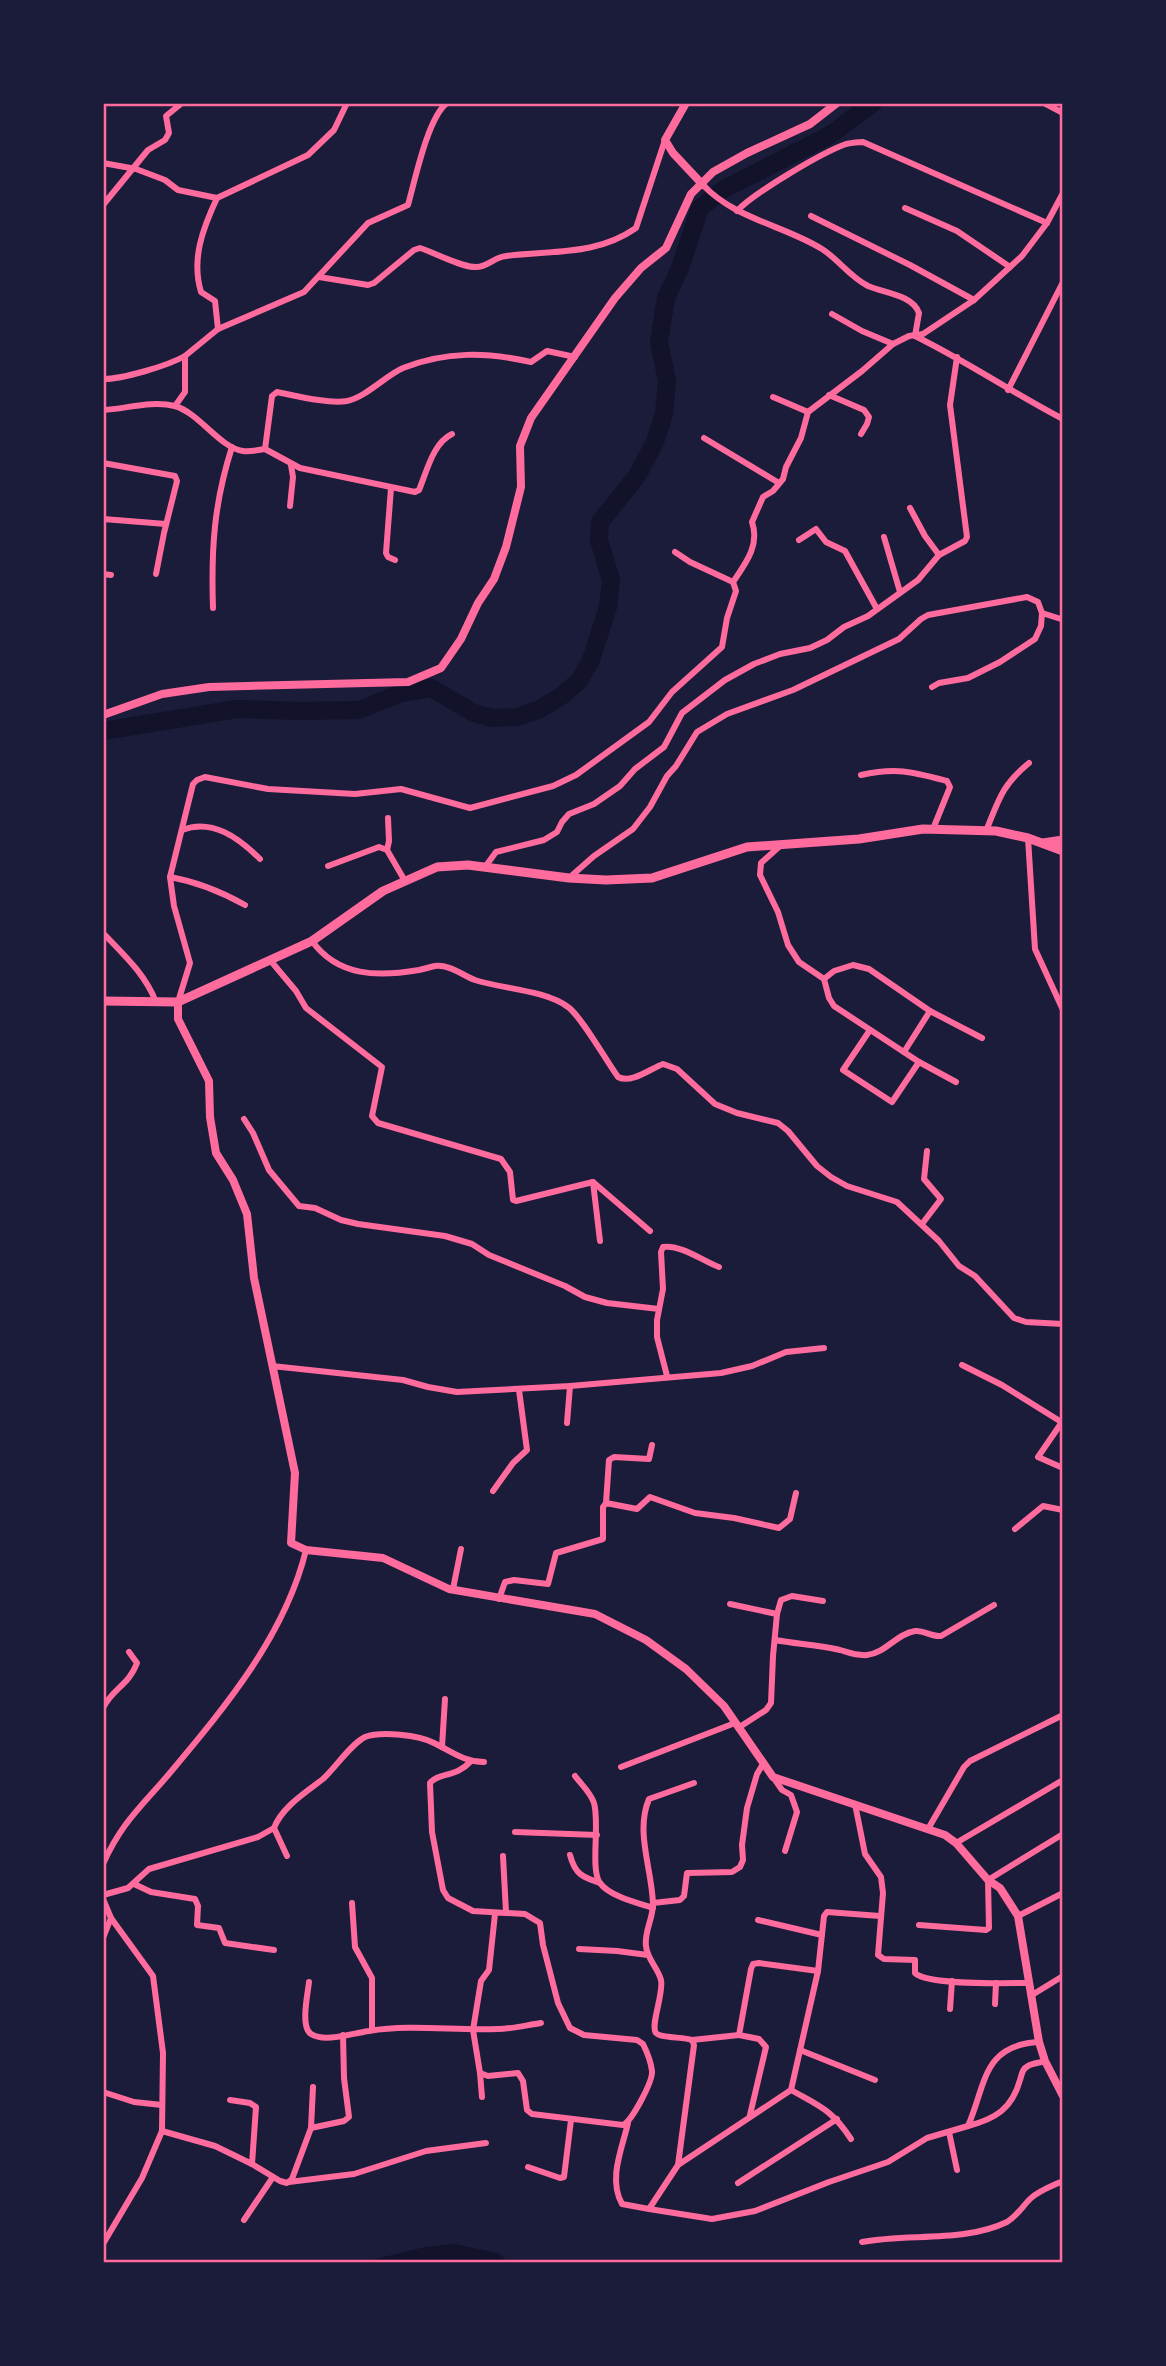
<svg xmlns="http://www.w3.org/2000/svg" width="1166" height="2366" font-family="Spectral,serif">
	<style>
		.water { fill: #12122b }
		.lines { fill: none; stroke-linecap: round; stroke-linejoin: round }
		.river { stroke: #12122b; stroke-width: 18 }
		.minor { stroke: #ff6b9d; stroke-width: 6 }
		.tertiary { stroke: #ff6b9d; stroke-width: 8 }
		.secondary { stroke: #ff6b9d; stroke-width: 9 }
		.neatline { fill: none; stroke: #ff6b9d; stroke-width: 2.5 }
	</style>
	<rect width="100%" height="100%" fill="#1b1b3a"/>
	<polygon class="water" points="454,2244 498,2253 510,2263 360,2263 425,2247"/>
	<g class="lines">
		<polyline class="river" points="103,731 237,709 300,711 359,710 401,693 431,688 474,713 492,718 518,717 540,709 560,697 579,681 591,660 608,607 611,580 599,540 600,522 637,476 655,442 664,414 667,381 659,342 666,298 680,268 700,208 724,189 830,135 873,103"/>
		<g class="minor">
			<polyline points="1044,103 1063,113"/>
			<polyline points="103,163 136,169 165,180 178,190 217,198 308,155 334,130 347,103"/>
			<path d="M703,185C735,219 783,225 822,249C838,259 850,277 868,286C884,293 913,295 919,313L915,336C966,361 1013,393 1063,419"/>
			<path d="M217,198C203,228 191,259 201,292L215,301L218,329"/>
			<polyline points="103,205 148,150 165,140 169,133 166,116 182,103"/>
			<polyline points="905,208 957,231 1010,267"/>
			<path d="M737,211C754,193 821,153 846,144C851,143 857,142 863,142L1047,223"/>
			<polyline points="811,216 910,265 974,300"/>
			<path d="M319,277L368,285L374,283L414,250L420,248C436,253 460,267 476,267C488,267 494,257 506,256C552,250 596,256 636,228L665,140"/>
			<polyline points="832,314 862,331 893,344"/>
			<path d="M103,379C123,379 167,366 185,356"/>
			<polyline points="1008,390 1063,282"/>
			<polyline points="829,395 864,410 869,417 867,424 861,434"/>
			<polyline points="773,397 808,412"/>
			<path d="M175,406L185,392V356L218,329L304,292L368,223L408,205C415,180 428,117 447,103"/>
			<path d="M103,410C126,409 151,400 175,406C199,413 220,448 243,451C250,452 258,450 265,449L272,396L277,392C297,396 328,404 347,401C366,397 385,376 403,368C446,351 487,352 531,362L547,351L575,357"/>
			<polyline points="704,438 779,483"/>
			<path d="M265,449L300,468L415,492L419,490C427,471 433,443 452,434"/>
			<polyline points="103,463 175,476 177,481 164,533 156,574"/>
			<polyline points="391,488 386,553 388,557 395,560"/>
			<polyline points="290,506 293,477 291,465"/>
			<polyline points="910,508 925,536 939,555"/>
			<polyline points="103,519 166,524"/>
			<polyline points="884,537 900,592"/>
			<polyline points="799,540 816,529 826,542 845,551 877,609"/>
			<polyline points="675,552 690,562 733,582"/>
			<polyline points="103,574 111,575"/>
			<path d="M213,608C211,549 214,503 232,447"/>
			<polyline points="932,687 939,683 968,678 1000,662 1035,639 1041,626 1042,613"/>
			<path d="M861,775C897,767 913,772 947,781L950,787L933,829"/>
			<path d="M182,830C212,818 239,838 260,859"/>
			<path d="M986,831C999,799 1002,785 1029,763"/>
			<polyline points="1028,838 1035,949 1063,1010"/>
			<polyline points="780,846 761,863 760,875 778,912 788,945 799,962 824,979 829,998 834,1006 919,1062 956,1082"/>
			<polyline points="387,850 389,841 388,818"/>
			<polyline points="328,866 379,847 387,850 405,881"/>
			<polyline points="485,867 496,852 544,840 557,832 562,822 569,814 594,804 620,786 635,769 664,747 682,713 725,680 754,664 780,654 810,648 827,640 844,627 868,616 918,580 939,555 965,541 967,537 950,405 957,357"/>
			<path d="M170,877C198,882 220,891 245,905"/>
			<polyline points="569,878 594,856 633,829 650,807 667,776 676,766 697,732 727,714 793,690 899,639 921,619 928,615 1027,597 1038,602 1042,613 1061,619"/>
			<path d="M103,933C124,955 145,974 156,1002"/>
			<path d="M312,941C338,977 378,977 419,970C424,969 430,967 435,966C449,964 462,975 475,980C503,989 545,990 568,1007C581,1016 607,1062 618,1077C631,1084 650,1069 663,1064L677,1069L715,1104L737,1113L778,1123L788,1131L817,1166L831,1177L847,1186L897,1202L939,1241L959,1266L975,1276L1014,1318L1026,1322L1063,1324"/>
			<polyline points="270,960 296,991 306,1008 382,1067 372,1116 378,1123 501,1159 510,1172 513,1200 516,1201 593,1182 650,1231"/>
			<polyline points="824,979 834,971 853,965 869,969 930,1011 982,1038"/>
			<path d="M178,1002L190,963L174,906L170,877L193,784L197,780L205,777L268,789L355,794L401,789L470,808L553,786L576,775L649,722L672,692L722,647L727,618L736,591L733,582C746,563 760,545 752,522L763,497L773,491L783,479L786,467L801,438L808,412L862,371L893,344L909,336L923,334L974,300L1022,256L1047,223L1063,193"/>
			<polyline points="870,1030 843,1070 892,1102 919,1062"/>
			<polyline points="904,1052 930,1011"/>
			<polyline points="244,1119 253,1133 269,1170 299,1206 315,1208 341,1220 358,1224 445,1236 472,1244 489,1255 565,1286 585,1297 607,1303 659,1309"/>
			<polyline points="593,1182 600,1241"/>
			<polyline points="922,1224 941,1199 924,1179 927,1151"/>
			<polyline points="962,1365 1002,1385 1063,1423"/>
			<polyline points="272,1366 403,1380 428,1387 457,1392 570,1386 721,1373 752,1366 786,1352 824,1348"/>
			<path d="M667,1376L657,1337V1320L663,1289L661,1252L663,1247C680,1244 703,1261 719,1267"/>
			<polyline points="1062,1422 1038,1457 1063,1468"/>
			<polyline points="567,1423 570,1386"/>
			<polyline points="493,1491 513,1463 527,1450 519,1390"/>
			<polyline points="606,1503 609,1460 614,1457 649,1459 652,1445"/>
			<polyline points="1015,1529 1043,1506 1063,1510"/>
			<polyline points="453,1589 461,1549"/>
			<polyline points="499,1599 505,1582 514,1580 548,1584 556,1553 603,1539 603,1507 606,1503 637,1509 650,1497 695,1513 734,1518 779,1528 790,1519 796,1493"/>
			<polyline points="730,1604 777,1614"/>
			<path d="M775,1640C797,1644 819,1645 840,1650C850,1653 857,1656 867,1655C886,1653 896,1634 915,1631C924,1630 931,1637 941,1636L994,1605"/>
			<path d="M103,1708C112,1689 129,1685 137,1663L129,1652"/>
			<polyline points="738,1728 766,1710 771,1703 773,1656 777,1614 781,1600 792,1596 823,1601"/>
			<polyline points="442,1747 445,1699"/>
			<path d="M470,1762C457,1777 437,1773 430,1783L432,1832L443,1890L448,1898L473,1911L525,1914L540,1923L543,1945L558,2003L570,2028L584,2035L637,2040L643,2044C647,2052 651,2062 652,2071C653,2081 632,2121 623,2125L532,2114L527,2110L523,2081L518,2073L488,2076L480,2073L473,2030L481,1981L489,1970L495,1914"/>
			<polyline points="621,1767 735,1723"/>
			<path d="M575,1776C581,1784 591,1793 594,1803C600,1823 590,1870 600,1883C609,1896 638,1903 653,1908"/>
			<polyline points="773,1777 782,1790 791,1795 797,1812 785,1851"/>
			<path d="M694,1783L649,1799C635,1832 652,1869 653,1904C653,1919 644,1932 646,1946C647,1959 658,1968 661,1980C664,1993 650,2026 656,2033C660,2038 684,2037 692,2040L694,2045L678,2165L791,2090L818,1971L824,1916L827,1912L880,1916"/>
			<path d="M855,1804L865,1854L881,1877L883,1893L878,1955L884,1959L915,1960V1973C929,1986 1007,1983 1029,1983"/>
			<polyline points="928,1829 964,1767 970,1761 1063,1715"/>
			<polyline points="515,1832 597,1835"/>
			<polyline points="956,1843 1063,1780"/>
			<path d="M570,1855C575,1874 582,1877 600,1883"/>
			<path d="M287,1856L274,1828C282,1807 305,1793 323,1779C335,1768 351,1744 365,1737C381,1731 419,1735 434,1743C451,1751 464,1762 484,1762"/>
			<polyline points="503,1856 506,1912"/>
			<path d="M103,1864C122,1822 141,1807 169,1774C225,1707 285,1636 306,1550"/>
			<polyline points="134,1884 151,1892 195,1899 198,1906 197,1925 219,1928 225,1943 274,1950"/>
			<polyline points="103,1895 128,1888 149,1869 258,1837 274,1828"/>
			<polyline points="103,1899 111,1918 103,1938"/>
			<polyline points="352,1903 355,1947 372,1978 372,2030"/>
			<polyline points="653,1903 680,1900 684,1896 687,1873 732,1872 740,1867 743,1860 742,1845 747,1808 757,1774 763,1764"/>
			<polyline points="1018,1916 1063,1893"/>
			<polyline points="758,1920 822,1935"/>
			<polyline points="919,1925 986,1930 989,1928 988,1880 1063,1834"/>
			<polyline points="579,1949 617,1951 648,1955"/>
			<path d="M309,1982C308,1993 300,2027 311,2034C325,2043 353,2033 369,2031C412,2024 455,2031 498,2029C512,2029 527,2025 541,2023"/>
			<polyline points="1032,1995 1063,1976"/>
			<polyline points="995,2004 996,1983"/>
			<polyline points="950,2009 952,1981"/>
			<polyline points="692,2040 739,2035"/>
			<polyline points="800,2050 875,2080"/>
			<polyline points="480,2073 482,2097"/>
			<path d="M791,2090C821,2107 832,2110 851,2139"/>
			<polyline points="103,2092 134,2102 162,2105"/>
			<polyline points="230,2100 250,2103 256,2107 252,2164"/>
			<polyline points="750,2115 766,2047 759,2039 739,2035 751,1969 753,1964 759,1963 818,1971"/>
			<path d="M628,2123C622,2149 608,2179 622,2204L649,2209"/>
			<path d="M968,2126C995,2119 1012,2109 1020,2080C1022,2074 1022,2069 1028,2066C1033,2063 1040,2063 1045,2061"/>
			<polyline points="311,2128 313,2087"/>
			<polyline points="162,2131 215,2146 252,2164 280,2181 287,2183 292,2179 311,2128 344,2121 349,2117 344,2078 343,2035"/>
			<polyline points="949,2132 957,2170"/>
			<path d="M678,2165L649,2209L712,2219L755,2211L829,2182L888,2162L927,2138L968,2126C986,2085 982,2045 1039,2042"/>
			<polyline points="528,2167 560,2178 564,2177 571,2120"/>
			<polyline points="289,2182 354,2174 426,2151 486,2143"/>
			<polyline points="738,2183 837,2119"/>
			<polyline points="244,2220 273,2177"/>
			<path d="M862,2242C909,2233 963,2243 1007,2222C1017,2216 1022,2207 1030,2199C1038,2191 1052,2186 1063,2181"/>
			<polyline points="103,2244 142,2178 162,2131 163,2053 153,1976 111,1918"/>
		</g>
		<g class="tertiary">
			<polyline points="686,103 665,140 673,153 703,185"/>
			<polyline points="103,715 162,694 209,687 408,682 441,668 461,639 478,603 494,579 506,547 521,487 520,446 531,418 615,298 641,268 666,248 691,194 713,172 747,153 810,124 837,103"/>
			<polyline points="178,1002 178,1019 209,1081 210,1117 216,1153 233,1180 247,1214 254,1278 295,1473 291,1543 306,1550 383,1558 449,1589 595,1614 646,1640 686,1669 724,1706 773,1777 945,1835 956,1843 988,1880 1000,1888 1018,1916 1039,2042 1045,2061 1063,2096"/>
		</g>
		<g class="secondary">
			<polyline points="1043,843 1063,840"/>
			<polyline points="103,1001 178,1002 312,941 383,891 437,867 468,865 569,878 606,880 652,878 747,847 859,839 923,829 996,831 1028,838 1063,851"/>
		</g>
	</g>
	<rect width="1166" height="2366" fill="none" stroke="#1b1b3a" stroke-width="210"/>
	<rect x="105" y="105" width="956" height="2156" class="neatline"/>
</svg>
